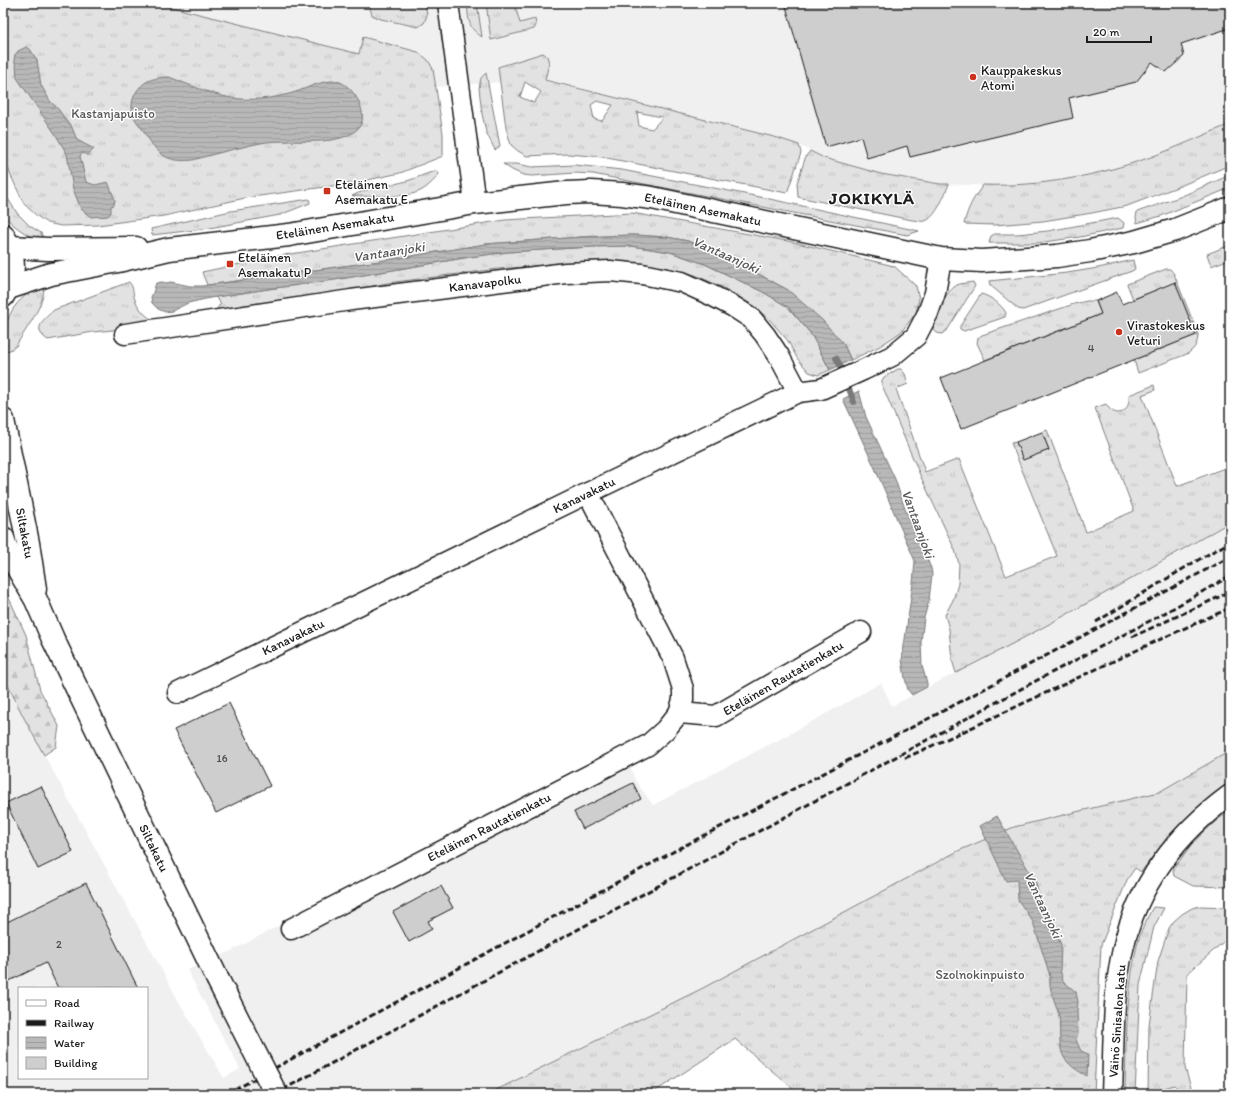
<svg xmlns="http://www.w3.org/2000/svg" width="1233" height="1097" font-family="Itim,sans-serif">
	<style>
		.built { fill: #f0f0f0; fill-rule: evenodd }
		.grass { fill: url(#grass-tufts); stroke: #7f7f7f; fill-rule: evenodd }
		.forest { fill: url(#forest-firs); stroke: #7f7f7f }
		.water { fill: url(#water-rules); stroke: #7a7a7a }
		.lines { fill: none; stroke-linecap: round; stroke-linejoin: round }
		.stream { stroke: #7a7a7a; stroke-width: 6 }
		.building { fill: #cecece; stroke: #1c1c1c }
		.minor-casing { stroke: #1c1c1c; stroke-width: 23 }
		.tertiary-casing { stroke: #1c1c1c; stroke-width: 25 }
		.minor { stroke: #fff; stroke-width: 20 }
		.tertiary { stroke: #fff; stroke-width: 22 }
		.rail { stroke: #1c1c1c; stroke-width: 3; stroke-dasharray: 6 3; stroke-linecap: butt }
		.tertiary-bridge-casing { stroke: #1c1c1c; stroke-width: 25; stroke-linecap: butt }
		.tertiary-bridge { stroke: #fff; stroke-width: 22 }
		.poi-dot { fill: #c8321e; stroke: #fff; stroke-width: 1.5 }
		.labels { text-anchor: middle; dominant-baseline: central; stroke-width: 3; stroke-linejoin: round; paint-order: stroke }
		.number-label { font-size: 11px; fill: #484848 }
		.poi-label { font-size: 13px; fill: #1c1c1c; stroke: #fff; text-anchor: start }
		.park-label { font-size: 13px; fill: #575757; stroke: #fff }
		.street-label { font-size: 13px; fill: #1c1c1c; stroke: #fff }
		.water-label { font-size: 14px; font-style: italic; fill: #5a5a5a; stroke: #fff }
		.district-label { font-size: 17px; font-weight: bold; letter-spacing: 1px; fill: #1c1c1c; stroke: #fff }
	</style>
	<defs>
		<pattern id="grass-tufts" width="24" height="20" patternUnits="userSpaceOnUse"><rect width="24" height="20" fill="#e2e2e2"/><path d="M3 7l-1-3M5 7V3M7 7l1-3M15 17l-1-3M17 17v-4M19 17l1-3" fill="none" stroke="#c1c1c1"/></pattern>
		<pattern id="forest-firs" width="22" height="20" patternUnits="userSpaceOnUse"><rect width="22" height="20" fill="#e2e2e2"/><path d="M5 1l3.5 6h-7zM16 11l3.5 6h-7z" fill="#c1c1c1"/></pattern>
		<pattern id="water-rules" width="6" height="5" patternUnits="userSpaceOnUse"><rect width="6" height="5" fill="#b8b8b8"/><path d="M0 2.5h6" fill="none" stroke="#9e9e9e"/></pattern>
	</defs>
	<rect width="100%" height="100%" fill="#fff"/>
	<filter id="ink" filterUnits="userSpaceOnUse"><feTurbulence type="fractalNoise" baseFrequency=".025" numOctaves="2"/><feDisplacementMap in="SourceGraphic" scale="8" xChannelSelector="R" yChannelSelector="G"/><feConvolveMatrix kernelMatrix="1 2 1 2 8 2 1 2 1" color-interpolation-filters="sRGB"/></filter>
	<g filter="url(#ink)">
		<g class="built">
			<polygon points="155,3 1230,3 1230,124 1152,157 1115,169 1078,178 1039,184 1001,186 940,184 881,174 824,158 799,145 778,138 545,79 436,87 433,69 428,60 363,37 359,54"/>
			<path d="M1230,522V751L1160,792L1014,827L703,988L488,1094H195L207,1087L192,1094H3V675L23,716L182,1007L224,1078L240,1069L187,970L229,952L617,748L629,762L635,780L653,805L786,736L881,683L892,706L990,655L1129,580ZM19,988H147V1078H19Z"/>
		</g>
		<g class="grass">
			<polygon points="9,3 155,3 359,54 363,37 418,52 428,60 433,69 443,134 443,156 400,173 354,183 245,198 164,216 98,225 61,226 47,223 37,216 24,204 11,176 3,154 3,29"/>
			<polygon points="372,3 425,3 427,15 424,23 418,27 381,19 372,15 370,8"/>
			<path d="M467,3H477L482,37C467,27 469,20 467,3Z"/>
			<polygon points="486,3 514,3 520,23 535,19 536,25 534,29 491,40"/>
			<path d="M543,53L547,56L549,63L545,80L778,138L799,145L801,153L787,193L602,157L569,154L527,156L518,151L511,145L506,128L498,67ZM525,82L541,92L534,103L520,97ZM597,101L613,105L602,121L594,119L591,105ZM637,112L662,117V118L652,129L639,126Z"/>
			<polygon points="486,73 500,146 495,150 486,132 482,114 479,88 481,78"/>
			<path d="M1230,124V165L1180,186L1127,206L1092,213L1043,221L995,225L964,224C968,207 973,199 983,185C1040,187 1097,176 1151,157C1178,147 1204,135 1230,124Z"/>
			<path d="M810,151L824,158L881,174L940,184H949C945,194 936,218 925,221C922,222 916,220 912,220L798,197L797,183L806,156Z"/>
			<polygon points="503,164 517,164 532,167 575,165 622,170 765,198 919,231 907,235 593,174 575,173 532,176 523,175 512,170"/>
			<path d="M437,171L439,174C434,181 426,189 418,192C404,198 369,196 352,196C369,187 389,186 407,181C417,178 426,173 437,171Z"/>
			<polygon points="1230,175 1230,188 1161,216 1137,223 1136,218 1137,212 1182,196"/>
			<path d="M3,191L17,213L30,226L41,233L43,237V241C26,236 15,227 3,215Z"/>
			<polygon points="309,199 310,203 280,215 204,229 152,235 151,229 231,211"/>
			<polygon points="632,213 793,242 894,266 916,286 919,299 916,313 901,332 880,346 851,360 843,343 788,290 758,274 688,241 667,237 632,235 581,237 486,244 394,259 207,285 202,272 278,256 505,220"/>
			<polygon points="1118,218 1124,223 1123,228 1080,237 1037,243 989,243 991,236 995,234 1017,234 1048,231"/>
			<polygon points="1230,245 1230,259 1211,266 1207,254"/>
			<polygon points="631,246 670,252 705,264 763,292 788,307 811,334 830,370 818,375 809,372 797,358 788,341 770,320 751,304 722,287 695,275 652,265 612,263 559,264 498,269 387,283 350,291 214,313 221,303 215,297 268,289 334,280 470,257 508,252 591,247"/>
			<polygon points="1133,260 1135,269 1132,271 1023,310 1018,309 990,285 989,281 1067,273 1098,268"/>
			<path d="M1166,269H1170L1174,274L1198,334C1198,343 1195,349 1187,354L1138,373L1134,360L1196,335L1175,283L1133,299L1127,284Z"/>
			<path d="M129,282C133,286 133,291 134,297C138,308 144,315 154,321L133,328L93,332L48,340C31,329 44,319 54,310Z"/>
			<path d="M973,282L975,286L948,329L942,334L937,333L933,329C938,313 942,294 957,285C961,283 968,283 973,282Z"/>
			<path d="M44,285C45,306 26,328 16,346L10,350L3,352C3,319 13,298 44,285Z"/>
			<path d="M981,294C990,296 1002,305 1006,313L1005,317L964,331L960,329V326Z"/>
			<polygon points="1087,301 1096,301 1101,314 985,360 977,343 978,338 982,335 1074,304"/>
			<path d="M898,369H901L905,374L908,384L896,389L925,472L959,459L1006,576L1057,556L1011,443L1016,442L1023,459L1049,450L1042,432L1047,430L1086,532L1134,511L1095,408L1106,404C1115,420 1131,413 1129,395L1154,385L1155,390L1142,395L1177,486L1230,466L1227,459L1230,458V522C1140,574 1049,626 956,673L952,660L949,629L945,615L953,600L958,584L959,564L955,550L920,475L882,385V380L884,377Z"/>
			<polygon points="1230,751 1230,783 1198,807 1169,835 1141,872 1135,868 1127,880 1101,945 1094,1094 799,1094 735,1039 651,1094 488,1094 703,988 958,851 1014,827 1159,792"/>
			<polygon points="1230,811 1230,887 1193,886 1174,876 1173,870 1193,842 1217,820"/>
			<polygon points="1200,906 1230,907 1230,936 1187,974 1185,1068 1193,1094 1185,1094 1174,1085 1161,1089 1159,1094 1148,1094 1149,1025 1158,961 1169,928 1174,921 1182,914 1192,908"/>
			<path d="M1153,907L1164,908L1154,927L1140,985L1135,1094H1125C1126,1046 1126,997 1136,950C1139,935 1146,920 1153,907Z"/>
		</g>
		<polygon class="forest" points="3,585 26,635 40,690 59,726 56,747 44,755 23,716 3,675"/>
		<g class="water">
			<path d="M26,47L30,49L37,60L41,85L50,101L59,110L67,122L71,125L77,140L94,149L88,155L82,153L80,156L86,182L95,185L108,182L115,200L114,205L111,206V213L108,216C102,217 98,216 91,217L81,209L73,189L67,154L56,135L17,78L16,65L14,60L15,55L18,51Z"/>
			<path d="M169,77C190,85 219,98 241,99C258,100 274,98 289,94C305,90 320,80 336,81C352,83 369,112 360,126C358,129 354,132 351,134C328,146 293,139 267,142C259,143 251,145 243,147C226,151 210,155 193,160C164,163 157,153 143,130C139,124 135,121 133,114C129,102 136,87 148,81C154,78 163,77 169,77Z"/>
			<path d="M632,235L667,237L688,241L758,274L788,290L822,320L843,343L851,360L830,370L811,334L788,307L763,292L705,264L670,252L631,246L591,247L508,252L470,257L334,280L268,289L210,298L188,303L172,311L165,312L158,309L152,303L151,297C154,292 154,288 156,283L162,282L166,283L171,282L190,286H202L394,259L486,244L581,237Z"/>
			<polygon points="859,391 866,417 895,479 905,509 931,568 932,574 929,600 924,618 921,642 922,666 927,683 927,687 912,695 908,690 905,678 902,660 913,583 915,561 874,466 843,399"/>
			<path d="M997,816L1036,883L1039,897L1048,918V924L1054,935H1057L1061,945L1060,969L1063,981L1076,992L1078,1002L1077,1012L1078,1033L1076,1040L1081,1051L1088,1054L1087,1076C1078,1071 1071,1067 1065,1059C1057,1048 1061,1028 1059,1016C1056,1002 1048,990 1050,976L1033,922L1018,900L1017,880L1006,881L980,826Z"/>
		</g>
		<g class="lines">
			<polyline class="stream" points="836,358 840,365 854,402"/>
		</g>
		<g class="building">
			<polygon points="785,3 1230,3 1230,28 1181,44 1184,56 1166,72 1152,62 1136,82 1069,98 1073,118 910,157 907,146 867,158 861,137 826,147"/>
			<polygon points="1175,282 1196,335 961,429 941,378 1101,314 1096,301 1117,292 1122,304"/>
			<polygon points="1042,432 1049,450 1023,460 1016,442"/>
			<polygon points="229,703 270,786 216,813 174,730"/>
			<polygon points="633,783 641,799 583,829 574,812"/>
			<polygon points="41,786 73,852 38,869 6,803"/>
			<polygon points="86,883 138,988 58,988 46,963 3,984 3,924"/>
			<polygon points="441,886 453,908 428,921 432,929 409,942 393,912"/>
		</g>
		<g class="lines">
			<defs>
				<g id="minor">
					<polyline points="448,3 475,203"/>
					<polyline points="125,334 351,300 566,273 610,271 642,274 682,282 713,296 734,307 751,318 765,335 779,356 798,392"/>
					<polyline points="588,493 673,658 683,689 683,700 679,713"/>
					<polyline points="178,693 588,493 798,392 821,389 863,370 892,356 916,336 928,313 935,293 941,259"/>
					<polyline points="291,929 648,745 665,730 679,713 716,716 861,632"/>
					<path d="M1112,1094C1114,1046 1112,996 1123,949C1137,885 1178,833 1230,795"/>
				</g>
				<g id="tertiary">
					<polyline points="10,247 48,249 136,248"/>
					<polyline points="8,288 51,274 118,261 169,249 289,235 475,203 566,193 591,192 622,194 652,198 941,259 982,261 1057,256 1090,251 1134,242 1175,230 1230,208"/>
					<path d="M3,296C17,275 16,256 3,235"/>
					<polyline points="3,420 28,543 35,589"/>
					<polyline points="3,538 7,550 36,600 53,639 217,978"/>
				</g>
			</defs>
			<use href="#minor" class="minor-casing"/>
			<use href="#tertiary" class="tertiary-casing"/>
			<use href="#minor" class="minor"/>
			<use href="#tertiary" class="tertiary"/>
			<g class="rail">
				<polyline points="1096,622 1191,564 1230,542"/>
				<polyline points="1132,637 1230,592"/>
				<path d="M905,758C1014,709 1121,656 1230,608"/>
				<polyline points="227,1094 682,847 943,711 1230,557"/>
				<polyline points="275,1094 1030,684 1161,615 1230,576"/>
			</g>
			<defs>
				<polyline id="tertiary-bridge" points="217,978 276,1094"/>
			</defs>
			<use href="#tertiary-bridge" class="tertiary-bridge-casing"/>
			<use href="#tertiary-bridge" class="tertiary-bridge"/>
		</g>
	</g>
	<g class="poi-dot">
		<circle cx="973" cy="77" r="4"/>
		<rect x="323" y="187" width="8" height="8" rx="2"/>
		<rect x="226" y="260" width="8" height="8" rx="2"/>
		<circle cx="1119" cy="332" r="4"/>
	</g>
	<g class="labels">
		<g class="number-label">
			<text x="1091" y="348">4</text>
			<text x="222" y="758">16</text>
			<text x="59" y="944">2</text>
		</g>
		<g class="poi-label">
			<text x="981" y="70">Kauppakeskus<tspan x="981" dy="15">Atomi</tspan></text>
			<text x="335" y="184">Eteläinen<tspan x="335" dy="15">Asemakatu E</tspan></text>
			<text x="238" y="257">Eteläinen<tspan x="238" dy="15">Asemakatu P</tspan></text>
			<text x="1127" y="325">Virastokeskus<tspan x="1127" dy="15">Veturi</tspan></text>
		</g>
		<g class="park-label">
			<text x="113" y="113">Kastanjapuisto</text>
			<text x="980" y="974">Szolnokinpuisto</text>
		</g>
		<g class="street-label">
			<text transform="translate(703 209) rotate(12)">Eteläinen Asemakatu</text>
			<text transform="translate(335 226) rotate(-9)">Eteläinen Asemakatu</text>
			<text transform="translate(485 283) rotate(-7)">Kanavapolku</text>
			<text transform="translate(584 495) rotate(-26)">Kanavakatu</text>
			<text transform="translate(25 533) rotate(79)">Siltakatu</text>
			<text transform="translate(293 637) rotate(-26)">Kanavakatu</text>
			<text transform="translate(783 678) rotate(-30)">Eteläinen Rautatienkatu</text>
			<text transform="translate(489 827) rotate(-27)">Eteläinen Rautatienkatu</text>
			<text transform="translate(154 848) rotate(64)">Siltakatu</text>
			<text transform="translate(1117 1021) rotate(-86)">Väinö Sinisalon katu</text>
		</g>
		<g class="water-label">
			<text transform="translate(389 252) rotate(-9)">Vantaanjoki</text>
			<text transform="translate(726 255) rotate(24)">Vantaanjoki</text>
			<text transform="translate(918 524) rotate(70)">Vantaanjoki</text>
			<text transform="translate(1043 905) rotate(65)">Vantaanjoki</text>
		</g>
		<g class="district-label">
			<text x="872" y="198">JOKIKYLÄ</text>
		</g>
	</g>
	<rect width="1233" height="1097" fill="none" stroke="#fff" stroke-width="16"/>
	<rect x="8" y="8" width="1217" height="1081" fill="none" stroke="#1c1c1c" stroke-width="1.5" filter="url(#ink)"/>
	<rect x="18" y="987" width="130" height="92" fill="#ffffff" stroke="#a4a4a4"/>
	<rect x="26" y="1000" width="20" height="6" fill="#ffffff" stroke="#a4a4a4"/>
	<text x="54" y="1007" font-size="12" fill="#1c1c1c">Road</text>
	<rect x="26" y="1020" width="20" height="6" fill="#1c1c1c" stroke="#a4a4a4"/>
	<text x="54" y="1027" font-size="12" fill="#1c1c1c">Railway</text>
	<rect x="26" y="1037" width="20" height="12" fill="url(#water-rules)" stroke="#a4a4a4"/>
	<text x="54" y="1047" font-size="12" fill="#1c1c1c">Water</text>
	<rect x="26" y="1057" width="20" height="12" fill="#cecece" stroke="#a4a4a4"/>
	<text x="54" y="1067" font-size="12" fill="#1c1c1c">Building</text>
	<path d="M1087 36v6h64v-6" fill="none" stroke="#1c1c1c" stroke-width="2"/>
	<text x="1093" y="36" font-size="12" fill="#1c1c1c" stroke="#ffffff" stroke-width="3" paint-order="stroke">20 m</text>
</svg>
